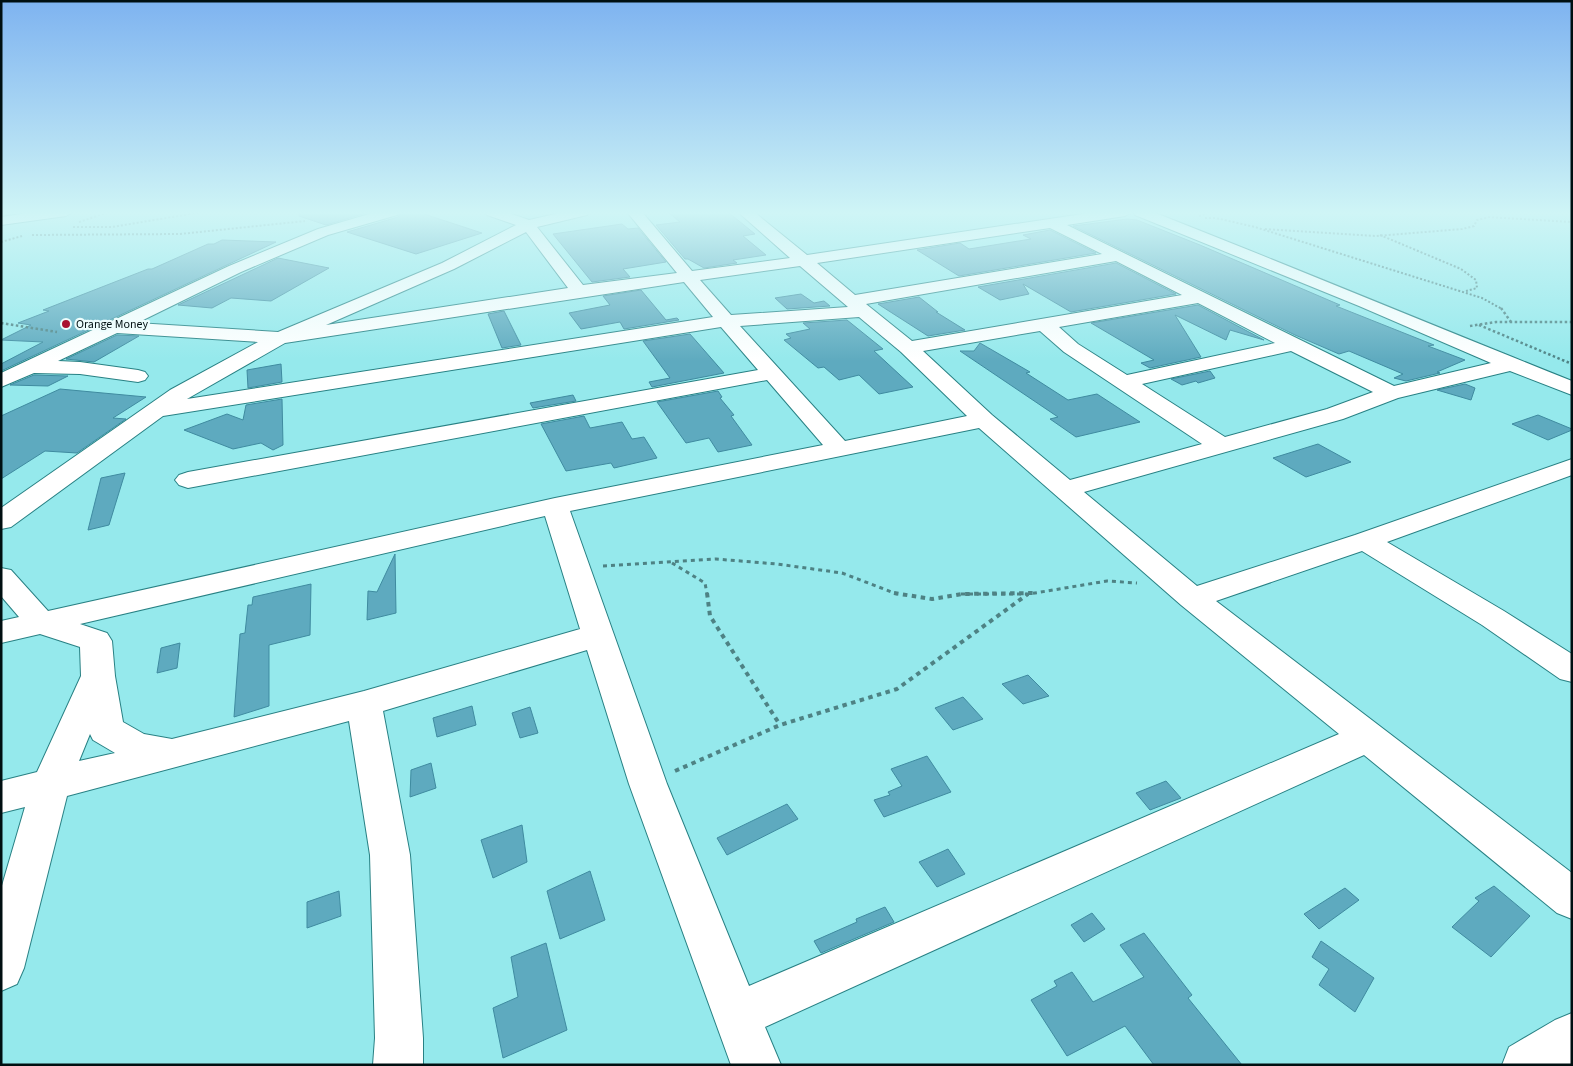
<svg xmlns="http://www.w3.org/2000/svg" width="1573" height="1066" font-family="'Source Sans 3',sans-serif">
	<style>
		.building { fill: #5eaabf; stroke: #3f8ba0 }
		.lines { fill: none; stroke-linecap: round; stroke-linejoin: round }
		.minor-casing { stroke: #288184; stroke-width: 2 }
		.path-far3 { stroke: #4e8284; stroke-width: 2; stroke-dasharray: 2 2; stroke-linecap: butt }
		.path-far2 { stroke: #4e8284; stroke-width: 2.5; stroke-dasharray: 2.5 2.5; stroke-linecap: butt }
		.path-far1 { stroke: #4e8284; stroke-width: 3; stroke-dasharray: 4 4; stroke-linecap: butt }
		.path { stroke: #4e8284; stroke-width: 4; stroke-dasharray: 4.5 4.5; stroke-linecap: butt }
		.minor { fill: #fff; fill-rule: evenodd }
		.poi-dot { fill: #a91130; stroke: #edfdfd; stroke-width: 2 }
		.labels { text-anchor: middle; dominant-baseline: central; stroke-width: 4.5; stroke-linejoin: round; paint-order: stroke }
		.far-poi-label { font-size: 12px; fill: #000f11; stroke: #edfdfd; text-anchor: start }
	</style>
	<rect width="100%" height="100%" fill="#95e9ec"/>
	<g class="building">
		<polygon points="300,212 369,212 326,225 299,216"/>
		<polygon points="401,212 418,212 482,233 416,254 347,232 398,217"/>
		<polygon points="668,212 728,212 755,234 743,236 766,255 733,260 737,263 704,268 688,259 685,259 656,225 680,222"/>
		<polygon points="1127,219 1137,220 1200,245 1340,305 1336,306 1434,345 1428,346 1465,360 1437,372 1440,373 1406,381 1394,378 1403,374 1349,351 1339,354 1295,335 1073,226"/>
		<polygon points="622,224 628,229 638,228 666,262 623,269 630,277 592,282 553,234"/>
		<polygon points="1050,230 1096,253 959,276 917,250 960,243 969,249 1031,239 1023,235"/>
		<polygon points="222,240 276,242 1,371 1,364 43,342 1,340 31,325 18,323 49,311 43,310 148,269 152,269 208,244 214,244"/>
		<polygon points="278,258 329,268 271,301 231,298 212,308 178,305"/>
		<polygon points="1116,263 1176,294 1071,312 1023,284 1029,294 1000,300 978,287"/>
		<polygon points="641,290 666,320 677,318 679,320 624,329 620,322 581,329 569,313 610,305 603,296"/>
		<polygon points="801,294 814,303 824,301 830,306 787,309 775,298"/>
		<polygon points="919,297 938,312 936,312 965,330 928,336 878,304"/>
		<polygon points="1198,305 1264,340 1230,330 1226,340 1175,315 1201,357 1150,368 1141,363 1154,360 1091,323"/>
		<polygon points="504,311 521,345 502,348 488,314"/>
		<polygon points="847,320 883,349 874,351 913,387 879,394 859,375 839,380 824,367 818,368 784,340 791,338 786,334 810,329 803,323"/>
		<polygon points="690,334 724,373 652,387 649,382 670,378 643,341"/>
		<polygon points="117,335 139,336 94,362 66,359"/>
		<polygon points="980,343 1030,372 1026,373 1068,400 1097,394 1140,422 1076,437 1050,419 1058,417 960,351 974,351"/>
		<polygon points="281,364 282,382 248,388 247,370"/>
		<polygon points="1210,371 1215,378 1198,383 1196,381 1182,385 1171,379"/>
		<polygon points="34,375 68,376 48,386 10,385"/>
		<polygon points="1465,384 1475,388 1471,400 1437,390"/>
		<polygon points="60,389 146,397 113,418 126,419 77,453 45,451 1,479 1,416"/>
		<polygon points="718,391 722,397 720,398 734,415 731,416 752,445 718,452 709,438 686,443 657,402"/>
		<polygon points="573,395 576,401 533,408 530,403"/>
		<polygon points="282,399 283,445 273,450 261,443 233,449 184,430 227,414 243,420 246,405"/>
		<polygon points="1538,415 1572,429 1572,430 1548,440 1512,424"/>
		<polygon points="584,416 590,428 622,422 632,439 644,437 657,458 614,468 611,463 566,471 541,424"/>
		<polygon points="1318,444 1351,462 1306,477 1273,458"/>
		<polygon points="125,473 109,525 88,530 101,478"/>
		<polygon points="395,554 396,613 367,620 368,591 377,592"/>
		<polygon points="311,584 310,635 269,645 269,706 234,717 240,634 245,633 248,605 252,605 253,597"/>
		<polygon points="180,643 177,668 157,673 161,648"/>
		<polygon points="1028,675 1049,696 1023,704 1002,684"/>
		<polygon points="963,697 983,719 953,730 935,708"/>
		<polygon points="472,706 476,725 437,737 433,718"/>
		<polygon points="530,707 538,733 520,738 512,713"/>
		<polygon points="927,756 951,792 884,817 874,800 890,795 888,792 902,786 891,769"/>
		<polygon points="431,763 436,788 410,797 411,770"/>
		<polygon points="1166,781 1181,798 1150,810 1136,793"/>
		<polygon points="787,804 798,819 727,855 717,838"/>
		<polygon points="522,825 527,862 493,878 481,840"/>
		<polygon points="948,849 965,874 937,887 919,862"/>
		<polygon points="590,871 605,920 560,939 547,891"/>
		<polygon points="1494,886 1530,916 1491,957 1452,927 1479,901 1475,898"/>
		<polygon points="1345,888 1359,900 1319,929 1304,914"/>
		<polygon points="339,891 341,916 307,928 307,902"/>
		<polygon points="885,907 894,922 821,953 814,941 857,922 856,919"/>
		<polygon points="1092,913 1105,929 1084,942 1071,925"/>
		<polygon points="1144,933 1192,995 1188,998 1242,1065 1154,1065 1125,1026 1067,1056 1031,1000 1057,986 1054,981 1072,972 1093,1002 1144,977 1120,945"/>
		<polygon points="1321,941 1374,978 1355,1012 1319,985 1329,969 1312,957"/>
		<polygon points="546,943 567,1030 503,1058 493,1008 518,997 511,957"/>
	</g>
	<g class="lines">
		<defs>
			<g id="minor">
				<polygon points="34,212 73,212 66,216 1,225 1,217"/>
				<path d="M376,212H399L397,215L328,235L241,272L137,323L278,332L442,263L516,225L487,215L485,212H506L529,220L564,212H589L587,215L537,227L583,285L677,273L627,212H642L692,271L790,258L738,212H754L807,255L1096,212H1132L1125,216L1067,225L1394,386L1491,363L1359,306L1135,215L1133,212H1153C1293,267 1432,325 1572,381V395L1510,371L1398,398L1343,419L1084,492L1197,586L1355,535L1572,459V475L1387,542L1504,611L1572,654V682L1560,679L1482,625L1362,551L1216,601L1572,873V919L1557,913L1364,755L765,1027L781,1065H731L629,784L587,650L383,711L410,855L423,1038V1065H373L375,1038L370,855L349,721L67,796L24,968L17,984L1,991V889L25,807L1,813V781L37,772L81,676L80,647L40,634L1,643V621L19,617L1,596V568L11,570L48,611L555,498L823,445L767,380L188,488L179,485L175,480L179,475L188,472L758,370L721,327L163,416L11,527L1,529V508L170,390L258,342L117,333L58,361L80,362L138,370L145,372L148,376L145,380L138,382L80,374L34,373L1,387V373L229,266L318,229ZM1050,228L1102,254L855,295L817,263ZM526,232L568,288L326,325L454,269ZM1116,261L1182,295L912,341L866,304ZM800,266L848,307L731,315L700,280ZM684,282L713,317L187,399L285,343ZM1198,303L1275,343L1127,375L1078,344L1059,327ZM859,317L901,352L967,416L845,441L740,326ZM1040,331L1064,352L1202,444L1070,480L992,415L923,351ZM1291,351L1373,392L1327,409L1225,437L1142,384ZM979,428L1181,605L1339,734L749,986L667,784L570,511ZM545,516L580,629L364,691L172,739L144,734L123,722L115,676L112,641L107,633L80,624ZM90,734L93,740L115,753L79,761Z"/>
				<polygon points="1572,1013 1572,1065 1502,1065 1509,1047 1555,1020"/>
			</g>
		</defs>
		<use href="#minor" class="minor-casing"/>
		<g class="path-far3">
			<polyline points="1199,216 1210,212"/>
			<polyline points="1205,218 1216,218 1255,227 1482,298 1502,309"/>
			<polyline points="79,222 109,212"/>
			<polyline points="73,227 112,227 202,212"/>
			<polyline points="1265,229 1376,236 1462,229 1474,226 1477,220 1489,217 1572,222"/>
			<polyline points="32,235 180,234 305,221"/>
			<polyline points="1380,235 1461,269 1476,280 1477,288 1466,291"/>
			<polyline points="1,242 22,236"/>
		</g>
		<g class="path-far2">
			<polyline points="1501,308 1511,322"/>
			<polyline points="1,323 57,332"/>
			<polyline points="1479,325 1572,364"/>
			<polyline points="1470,326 1496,322 1572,322"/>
		</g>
		<g class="path-far1">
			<polyline points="672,563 705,583 707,594"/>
			<polyline points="603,566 716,559 777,564 842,573 897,594"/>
			<polyline points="961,594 1029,594 1107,581 1137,583"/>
		</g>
		<g class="path">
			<polyline points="707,593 710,616 780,725"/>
			<polyline points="894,593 932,599 962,594 1035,593"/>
			<polyline points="675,771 780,725 897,689 1028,594"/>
		</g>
		<use href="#minor" class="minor"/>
	</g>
	<linearGradient id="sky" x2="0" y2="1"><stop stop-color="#7eb3f0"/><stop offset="0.59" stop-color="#cff5f6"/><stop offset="1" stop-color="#cff5f6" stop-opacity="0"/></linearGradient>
	<rect width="1573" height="361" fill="url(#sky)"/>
	<circle class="poi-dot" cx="66" cy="324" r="5"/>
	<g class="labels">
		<g class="far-poi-label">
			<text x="76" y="324">Orange Money</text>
		</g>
	</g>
	<rect width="1573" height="1066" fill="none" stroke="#000f11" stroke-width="5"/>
</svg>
